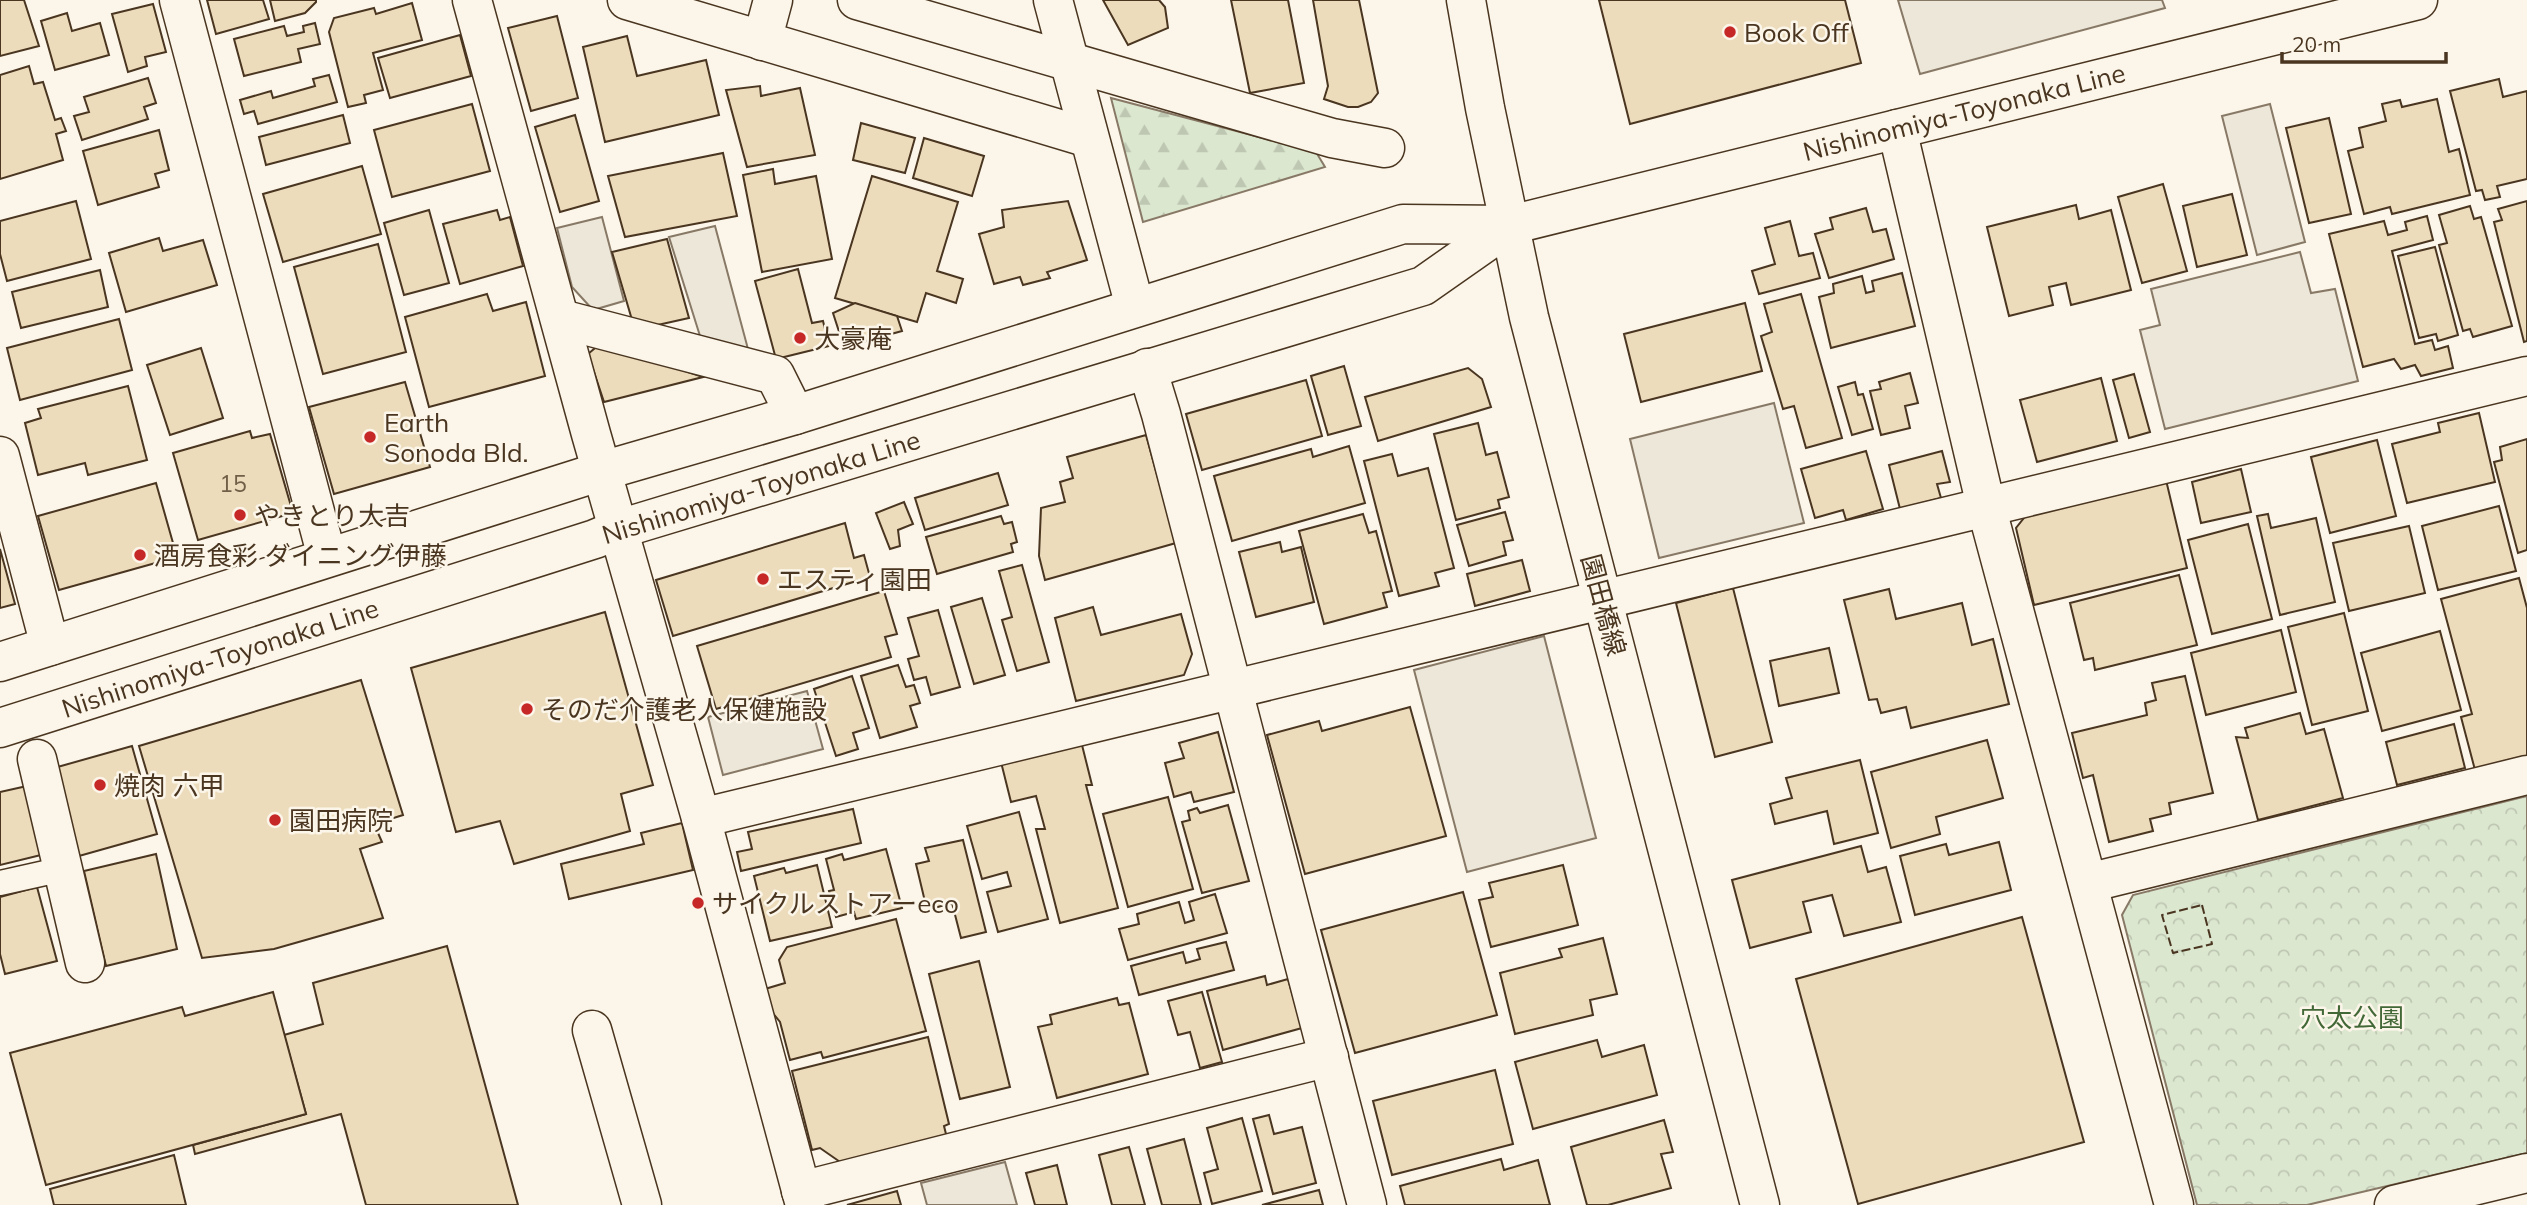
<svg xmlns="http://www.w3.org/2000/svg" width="2527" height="1205" font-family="Mulish,'Noto Sans JP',sans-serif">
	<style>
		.forest { fill: url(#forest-firs); stroke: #887966; stroke-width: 2 }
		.park { fill: url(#park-crowns); stroke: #887966; stroke-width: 2 }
		.parking { fill: #ede7d9; stroke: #887966; stroke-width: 2 }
		.building { fill: #ecdcbc; stroke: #4a3520; stroke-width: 2 }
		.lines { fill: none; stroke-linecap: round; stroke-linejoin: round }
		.service-casing { stroke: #4a3520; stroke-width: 27 }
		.minor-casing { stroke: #4a3520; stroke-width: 41 }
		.tertiary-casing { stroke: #4a3520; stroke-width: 41 }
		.secondary-casing { stroke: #4a3520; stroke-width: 41 }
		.service { stroke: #fbf6e9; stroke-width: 24 }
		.minor { stroke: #fbf6e9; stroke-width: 38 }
		.tertiary { stroke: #fbf6e9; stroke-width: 38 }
		.secondary { stroke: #fbf6e9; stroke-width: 38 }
		.fence { stroke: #4a3520; stroke-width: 2; stroke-dasharray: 9 3.5; stroke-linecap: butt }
		.poi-dot { fill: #c62828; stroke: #fbf6e9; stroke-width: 2.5 }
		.labels { text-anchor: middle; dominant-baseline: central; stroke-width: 5; stroke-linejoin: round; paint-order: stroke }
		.number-label { font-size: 23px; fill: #725f47 }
		.poi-label { font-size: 26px; fill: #4a3520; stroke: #fbf6e9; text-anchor: start }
		.street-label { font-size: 26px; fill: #4a3520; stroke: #fbf6e9 }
		.park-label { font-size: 26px; fill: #436837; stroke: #fbf6e9 }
	</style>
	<defs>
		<pattern id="forest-firs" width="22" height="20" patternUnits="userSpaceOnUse" patternTransform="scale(1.75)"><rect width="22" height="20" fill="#dce7d0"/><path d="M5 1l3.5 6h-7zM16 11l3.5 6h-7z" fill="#bec7b2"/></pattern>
		<pattern id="park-crowns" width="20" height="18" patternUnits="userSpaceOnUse" patternTransform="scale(1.75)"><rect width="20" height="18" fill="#dce7d0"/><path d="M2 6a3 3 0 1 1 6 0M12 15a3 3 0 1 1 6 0" fill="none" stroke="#bec7b2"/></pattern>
	</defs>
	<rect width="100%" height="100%" fill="#fbf6e9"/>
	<polygon class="forest" points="1111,98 1316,152 1325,167 1143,222"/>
	<polygon class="park" points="2527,796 2527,1153 2307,1205 2197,1205 2122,915 2133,895"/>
	<g class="parking">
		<polygon points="1898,0 2162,0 2165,8 1920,74"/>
		<polygon points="2270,104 2305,242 2257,255 2222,116"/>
		<polygon points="602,217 624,301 593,310 572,287 557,228"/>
		<polygon points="715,226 748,349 700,336 669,237"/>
		<polygon points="2300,252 2311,293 2335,289 2358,381 2165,429 2140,330 2160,325 2151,289"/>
		<polygon points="1774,403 1804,523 1659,558 1630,439"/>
		<polygon points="1544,636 1596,838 1467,872 1414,670"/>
		<polygon points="807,691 823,749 723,775 708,717"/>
		<polygon points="1005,1162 1017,1205 927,1205 921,1183"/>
	</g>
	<g class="building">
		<polygon points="0,0 24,0 39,46 0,56"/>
		<polygon points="207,0 263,0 269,19 216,34"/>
		<polygon points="270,0 316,0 316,2 305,13 275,21"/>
		<polygon points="1103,0 1159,0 1165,7 1168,28 1128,45"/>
		<polygon points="1231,0 1288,0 1304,83 1250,93"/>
		<polygon points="1313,0 1359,0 1378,93 1371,102 1358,107 1348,107 1324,99 1328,86"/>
		<polygon points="1599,0 1845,0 1861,63 1630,124"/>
		<polygon points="412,3 422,40 373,53 383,90 364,95 366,103 348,107 329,32 334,18 374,8 376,14"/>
		<polygon points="153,4 166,52 145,57 147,66 128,72 112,14"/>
		<polygon points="67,13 72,31 100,23 109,55 55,70 41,21"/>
		<polygon points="557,16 578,98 531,111 508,28"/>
		<polygon points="315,23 320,44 298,49 301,62 244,76 234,39 284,26 287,36 304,32 303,26"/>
		<polygon points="460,35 471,76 390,98 378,58"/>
		<polygon points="627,36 637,76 706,60 719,115 605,142 583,47"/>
		<polygon points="29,66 34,84 43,82 55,120 61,118 66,131 56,134 63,160 0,179 0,75"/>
		<polygon points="329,75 337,102 258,124 254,111 244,114 240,100 271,91 273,98 315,86 313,79"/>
		<polygon points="148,78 156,103 144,107 148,119 82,140 74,116 89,112 84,97"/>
		<polygon points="2499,79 2503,97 2527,91 2527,179 2497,186 2500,197 2485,200 2482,190 2476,191 2450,91"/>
		<polygon points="760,86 761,96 800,88 815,155 747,167 726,90"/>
		<polygon points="2437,99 2449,152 2459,149 2470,195 2392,214 2390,207 2364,214 2348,151 2363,147 2359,128 2386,121 2382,104 2400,100 2402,107"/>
		<polygon points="472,104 490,171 392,197 374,130"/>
		<polygon points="343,115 350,143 266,165 259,137"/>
		<polygon points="575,115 599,201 560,212 535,127"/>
		<polygon points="2329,118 2351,214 2309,223 2286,128"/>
		<polygon points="861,123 915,138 905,173 853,160"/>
		<polygon points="159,130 169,170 155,174 159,187 98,205 83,151"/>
		<polygon points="924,138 984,156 972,196 913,178"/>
		<polygon points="723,153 737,216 625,237 608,176"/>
		<polygon points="362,166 381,234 283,262 263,194"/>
		<polygon points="773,169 775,184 816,176 832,259 762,272 743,175"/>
		<polygon points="872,176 958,202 937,271 963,279 956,303 926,293 917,322 835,298"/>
		<polygon points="2163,184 2187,271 2142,283 2118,197"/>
		<polygon points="2232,194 2247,255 2197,267 2183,206"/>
		<polygon points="76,201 91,259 7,281 0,254 0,221"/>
		<polygon points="1068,201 1087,260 1047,272 1050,278 1023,285 1020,277 994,284 979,234 1004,227 1002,210"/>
		<polygon points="2527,201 2527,341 2524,342 2494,222 2502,220 2498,209"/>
		<polygon points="2076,205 2079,219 2111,210 2131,290 2071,305 2066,283 2049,287 2053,305 2009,316 1987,227"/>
		<polygon points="2470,206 2474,219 2481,217 2512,326 2473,337 2470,329 2463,331 2439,245 2447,243 2439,215"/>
		<polygon points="1866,208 1873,232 1886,229 1894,259 1829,278 1815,234 1833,229 1830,218"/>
		<polygon points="429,210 449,283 404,295 384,223"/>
		<polygon points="497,210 500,220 510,217 523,266 460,284 443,224"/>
		<polygon points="2427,216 2433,240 2392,251 2415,344 2432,340 2435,350 2448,346 2453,368 2421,376 2415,365 2401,369 2394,359 2363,367 2329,234 2384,221 2388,235 2407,230 2405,222"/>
		<polygon points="1790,221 1799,256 1813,253 1820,278 1759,294 1752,271 1775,264 1765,228"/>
		<polygon points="159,238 163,251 203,240 217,285 126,312 109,253"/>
		<polygon points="667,239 689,318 635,330 612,252"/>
		<polygon points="378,244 406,352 323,374 294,267"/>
		<polygon points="2435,247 2458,335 2438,341 2436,334 2419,338 2398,256"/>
		<polygon points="798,269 812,323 823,321 829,346 776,359 755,281"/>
		<polygon points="100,270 108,307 21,328 12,292"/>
		<polygon points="1902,273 1915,326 1831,348 1819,297 1834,293 1833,284 1862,276 1866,293 1874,291 1872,281"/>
		<polygon points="487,294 493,311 526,302 545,376 429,407 405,317"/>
		<polygon points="1801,294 1842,438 1806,448 1794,406 1783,409 1761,336 1772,332 1764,304"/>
		<polygon points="855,303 897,316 902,331 844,347 833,313"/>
		<polygon points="1745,303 1762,371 1641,402 1624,334"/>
		<polygon points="119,319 132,370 20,400 7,348"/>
		<polygon points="601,343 703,377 604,402 588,354"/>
		<polygon points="201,348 223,418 170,435 147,365"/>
		<polygon points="1344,366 1361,426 1328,435 1311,376"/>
		<polygon points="1468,368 1482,379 1491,407 1378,441 1365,397"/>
		<polygon points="1910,373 1918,403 1905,406 1910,428 1881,435 1870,391 1881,389 1879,382"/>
		<polygon points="2134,374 2150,432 2129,438 2113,380"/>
		<polygon points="2101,378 2117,441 2037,462 2020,400"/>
		<polygon points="1306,380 1322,436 1202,470 1186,414"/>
		<polygon points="405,382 430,467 334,494 309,407"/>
		<polygon points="1855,382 1858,395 1863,394 1873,429 1852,435 1838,387"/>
		<polygon points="128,386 147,460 88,475 85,463 38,475 25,423 41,418 38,409"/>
		<polygon points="2479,413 2495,482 2407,503 2392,444 2440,432 2438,423"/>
		<polygon points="1478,423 1486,455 1497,452 1509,497 1498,500 1500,508 1456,520 1434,434"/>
		<polygon points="250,431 252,438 270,434 293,513 198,540 173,453"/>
		<polygon points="1146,435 1176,543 1045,580 1039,556 1041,508 1065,502 1060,482 1073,478 1067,457"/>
		<polygon points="2527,439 2527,550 2518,553 2494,462 2502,460 2500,447"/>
		<polygon points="2377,440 2396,516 2330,533 2311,457"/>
		<polygon points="1349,446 1365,503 1232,541 1214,476 1311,449 1313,457"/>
		<polygon points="1866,451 1883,509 1846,520 1843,510 1815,518 1801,469"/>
		<polygon points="1942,451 1950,482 1937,484 1941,498 1900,509 1889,465"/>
		<polygon points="1392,454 1398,476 1428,468 1454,568 1435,573 1439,586 1399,596 1364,461"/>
		<polygon points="2241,469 2251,512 2201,523 2192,482"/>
		<polygon points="998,473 1008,505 925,530 915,498"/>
		<polygon points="2166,480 2187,568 2034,605 2016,528 2028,513"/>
		<polygon points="156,483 177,557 59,590 38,516"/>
		<polygon points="904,502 913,524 898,530 900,546 890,549 876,513"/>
		<polygon points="2499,506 2516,571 2438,590 2422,526"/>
		<polygon points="1505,512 1513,540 1503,542 1506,555 1469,566 1457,525"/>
		<polygon points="1363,514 1369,533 1376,531 1392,591 1383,593 1387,607 1324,624 1299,531"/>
		<polygon points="2268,514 2271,528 2316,518 2335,602 2280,615 2257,516"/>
		<polygon points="1001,516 1004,524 1012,522 1017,542 1011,544 1013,552 937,574 926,537"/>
		<polygon points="845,523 854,558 864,555 870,577 673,636 656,580"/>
		<polygon points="2248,524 2272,619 2212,634 2188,540"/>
		<polygon points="2409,526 2425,593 2349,611 2333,543"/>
		<polygon points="1280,542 1282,552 1301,547 1314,602 1256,617 1239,552"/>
		<polygon points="0,549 15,604 0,608"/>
		<polygon points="1522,560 1530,591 1475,606 1467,574"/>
		<polygon points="1022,565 1049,662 1017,671 1002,620 1012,617 999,571"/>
		<polygon points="2179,575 2197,645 2095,670 2093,658 2084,660 2070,603"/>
		<polygon points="2519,578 2527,608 2527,756 2475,770 2461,717 2472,714 2441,599"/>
		<polygon points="1733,588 1772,742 1715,757 1676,603"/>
		<polygon points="1889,589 1896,619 1962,603 1972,645 1993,639 2009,704 1911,728 1906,707 1881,713 1877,699 1869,700 1844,600"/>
		<polygon points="884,591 897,634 885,637 891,657 716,709 697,646"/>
		<polygon points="982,598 1005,675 974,684 951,607"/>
		<polygon points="1093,607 1101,635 1181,614 1192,654 1184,675 1076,701 1055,618"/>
		<polygon points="938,610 960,687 931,695 926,677 914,680 908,659 919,656 908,618"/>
		<polygon points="605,612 653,785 621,794 630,831 514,864 500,821 456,832 411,668"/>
		<polygon points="2344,613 2368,711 2312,725 2288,627"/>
		<polygon points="2281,630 2296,692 2206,715 2191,653"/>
		<polygon points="2440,631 2461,710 2382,731 2361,653"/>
		<polygon points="1829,648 1839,693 1779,706 1770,661"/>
		<polygon points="898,665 906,687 914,685 920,703 910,706 917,727 880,738 861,676"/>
		<polygon points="852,676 869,728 853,733 858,749 836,756 814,689"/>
		<polygon points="2185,676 2213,793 2169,803 2171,814 2150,819 2153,831 2109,842 2093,775 2083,778 2072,733 2147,715 2145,703 2156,700 2152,683"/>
		<polygon points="361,680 403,815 374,824 382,842 360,849 383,918 274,949 202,958 139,746"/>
		<polygon points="1410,707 1446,836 1305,874 1267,735 1319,721 1322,731"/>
		<polygon points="2300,713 2306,734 2324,729 2343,798 2258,820 2236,737 2248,738 2245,728"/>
		<polygon points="2454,724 2465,768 2397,785 2386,742"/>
		<polygon points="1218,732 1234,792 1194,802 1191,792 1174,797 1165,763 1184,758 1179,743"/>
		<polygon points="1987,740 2003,798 1936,817 1940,834 1891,848 1871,772"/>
		<polygon points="1081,741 1092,785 1086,785 1118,908 1060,923 1036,829 1045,829 1036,796 1011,802 1001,762"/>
		<polygon points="132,746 157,834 79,856 54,768"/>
		<polygon points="1860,760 1878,833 1834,844 1827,811 1775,824 1770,804 1792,798 1786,778"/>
		<polygon points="27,786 41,855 0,865 0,792"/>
		<polygon points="1168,797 1193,889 1128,907 1103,814"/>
		<polygon points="1228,805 1249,881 1202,893 1182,822 1190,820 1188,811 1197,808 1200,813"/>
		<polygon points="853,809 861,843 741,871 737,852 752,849 748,832"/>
		<polygon points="1019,812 1048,919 998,932 987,892 1011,886 1007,872 982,879 967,826"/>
		<polygon points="682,823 693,870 569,899 561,864 644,844 641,833"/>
		<polygon points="963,840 986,932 961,938 952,903 927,910 916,864 929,861 925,848"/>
		<polygon points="1999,842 2011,890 1915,915 1900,856 1946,844 1949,855"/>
		<polygon points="1861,846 1868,872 1886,867 1901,922 1844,936 1832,895 1803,902 1811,932 1750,948 1732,880"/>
		<polygon points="886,849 902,908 856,919 854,912 836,917 829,891 834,890 826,859 842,854 844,860"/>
		<polygon points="156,854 177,949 106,966 84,871"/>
		<polygon points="817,865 832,927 770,941 754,876 784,868 786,873"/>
		<polygon points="1563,865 1578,925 1491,947 1479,900 1493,897 1489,883"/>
		<polygon points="37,887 57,961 5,974 0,954 0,897"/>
		<polygon points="1463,892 1497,1015 1355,1053 1321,930"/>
		<polygon points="1215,894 1227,933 1128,960 1119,929 1139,924 1137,914 1179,902 1185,923 1194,920 1189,902"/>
		<polygon points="2022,917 2084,1142 1858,1204 1796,979"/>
		<polygon points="896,919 926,1031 823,1058 821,1052 790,1060 780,1022 772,1012 765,989 785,983 779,960 787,947"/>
		<polygon points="1603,938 1617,994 1590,1000 1593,1015 1515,1034 1500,973 1562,957 1559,949"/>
		<polygon points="1226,942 1234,970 1139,995 1131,966 1183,952 1186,963 1200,959 1197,949"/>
		<polygon points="447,946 518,1205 366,1205 341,1114 195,1154 193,1145 306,1114 284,1035 323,1024 313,983"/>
		<polygon points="979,961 1010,1087 960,1099 929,974"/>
		<polygon points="1265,976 1267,985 1288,979 1302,1028 1223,1050 1207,991"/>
		<polygon points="273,992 306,1114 46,1185 10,1053 182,1007 185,1016"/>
		<polygon points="1202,992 1222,1062 1200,1068 1190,1032 1178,1035 1168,1001"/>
		<polygon points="1117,998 1119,1005 1129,1003 1148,1074 1057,1098 1038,1027 1052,1024 1050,1015"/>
		<polygon points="928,1037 949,1124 944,1126 947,1138 843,1164 820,1148 812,1150 792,1071"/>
		<polygon points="1597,1040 1602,1057 1644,1045 1657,1095 1533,1129 1515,1062"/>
		<polygon points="1495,1070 1513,1144 1392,1175 1373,1101"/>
		<polygon points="1269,1115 1274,1134 1302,1127 1316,1183 1273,1194 1253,1119"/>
		<polygon points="1242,1118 1262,1191 1212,1204 1204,1173 1218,1169 1207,1128"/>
		<polygon points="1664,1120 1673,1152 1661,1154 1671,1188 1608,1205 1587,1205 1571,1147"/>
		<polygon points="1184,1139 1201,1205 1162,1205 1147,1149"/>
		<polygon points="1129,1147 1145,1205 1112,1205 1099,1155"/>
		<polygon points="174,1155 186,1205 54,1205 50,1189"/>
		<polygon points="1501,1159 1504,1170 1538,1160 1550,1205 1405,1205 1400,1186"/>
		<polygon points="1057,1165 1067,1205 1035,1205 1026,1173"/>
		<polygon points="1319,1190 1323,1205 1262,1205"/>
		<polygon points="897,1191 901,1205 847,1205"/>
	</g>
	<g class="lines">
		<defs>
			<polyline id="service" points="0,883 63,869"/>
			<g id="minor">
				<polyline points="179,0 327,557"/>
				<polyline points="472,0 591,434 701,818 805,1205"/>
				<polyline points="627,0 1089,138"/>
				<polyline points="857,0 1332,138 1385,148"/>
				<polyline points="1053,0 1135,307"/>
				<polyline points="762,41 773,0"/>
				<polyline points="1897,129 1986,506 2174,1205"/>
				<polyline points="561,319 775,375 795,415"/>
				<polyline points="1147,368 1161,414 1367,1205"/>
				<polyline points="0,456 50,646"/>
				<polyline points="37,759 85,963"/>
				<polyline points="701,818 2527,376"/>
				<polyline points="2088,883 2527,775"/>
				<polyline points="592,1030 642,1205"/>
				<polyline points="801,1191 1329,1057"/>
				<polyline points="2394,1205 2527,1173"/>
			</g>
			<polyline id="tertiary" points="1466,0 1485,108 1529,317 1760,1205"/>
			<g id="secondary">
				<polyline points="0,662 602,471 795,415 1403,224 1510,225 2418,0"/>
				<polyline points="0,728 595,539 619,529 1423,286 1510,225"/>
			</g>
		</defs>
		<use href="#service" class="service-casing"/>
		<use href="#minor" class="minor-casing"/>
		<use href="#tertiary" class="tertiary-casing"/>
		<use href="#secondary" class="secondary-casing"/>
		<use href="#service" class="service"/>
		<use href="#minor" class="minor"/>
		<use href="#tertiary" class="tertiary"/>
		<use href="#secondary" class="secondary"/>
		<polygon class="fence" points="2202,905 2212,944 2173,953 2162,915"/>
	</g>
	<g class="poi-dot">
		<circle cx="1730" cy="32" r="7"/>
		<circle cx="800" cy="338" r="7"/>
		<circle cx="370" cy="437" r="7"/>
		<circle cx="240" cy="515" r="7"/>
		<circle cx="140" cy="555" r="7"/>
		<circle cx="763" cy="579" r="7"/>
		<circle cx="527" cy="709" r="7"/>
		<circle cx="100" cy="785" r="7"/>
		<circle cx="275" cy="820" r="7"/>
		<circle cx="698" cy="903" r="7"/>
	</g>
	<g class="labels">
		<g class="number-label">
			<text x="233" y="483">15</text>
		</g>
		<g class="poi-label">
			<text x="1744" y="32">Book Off</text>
			<text x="814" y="338">大豪庵</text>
			<text x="384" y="422">Earth<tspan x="384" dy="30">Sonoda Bld.</tspan></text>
			<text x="254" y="515">やきとり大吉</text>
			<text x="154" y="555">酒房食彩 ダイニング伊藤</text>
			<text x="777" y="579">エスティ園田</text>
			<text x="541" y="709">そのだ介護老人保健施設</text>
			<text x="114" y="785">焼肉 六甲</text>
			<text x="289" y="820">園田病院</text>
			<text x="712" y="903">サイクルストアーeco</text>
		</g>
		<g class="street-label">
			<text transform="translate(1964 112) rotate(-14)">Nishinomiya-Toyonaka Line</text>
			<text transform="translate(761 487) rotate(-17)">Nishinomiya-Toyonaka Line</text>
			<text transform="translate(1604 605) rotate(75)">園田橋線</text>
			<text transform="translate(220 658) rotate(-18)">Nishinomiya-Toyonaka Line</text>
		</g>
		<g class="park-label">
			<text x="2352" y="1017">穴太公園</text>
		</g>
	</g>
	<path d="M2282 52v10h164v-10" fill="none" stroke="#4a3520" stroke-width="3.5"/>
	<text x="2292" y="52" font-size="21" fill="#4a3520" stroke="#fbf6e9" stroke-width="5" paint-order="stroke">20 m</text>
</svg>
